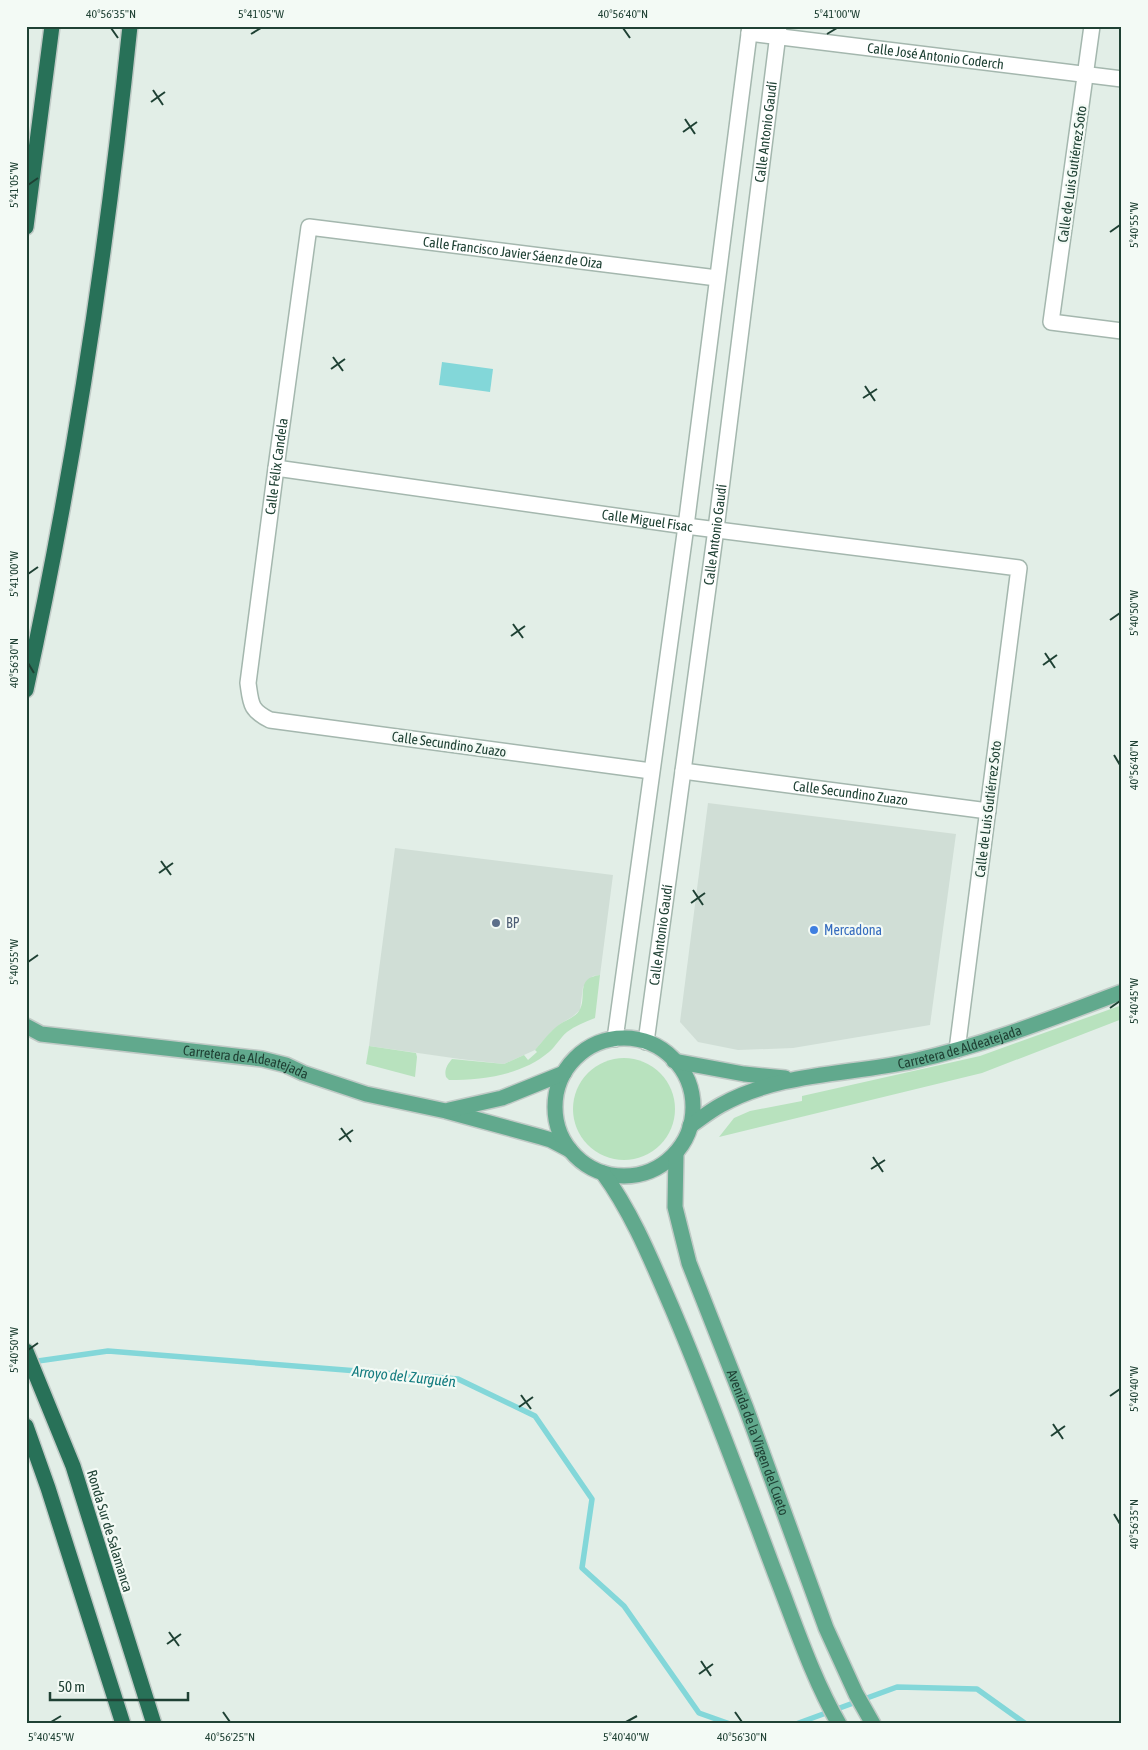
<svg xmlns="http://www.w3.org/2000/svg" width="1148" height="1750" font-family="'Asap Condensed',sans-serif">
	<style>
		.built { fill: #d0ded6 }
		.green { fill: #b8e2be }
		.water { fill: #83d7d9 }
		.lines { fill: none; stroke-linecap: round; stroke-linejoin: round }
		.stream { stroke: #83d7d9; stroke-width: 5.5 }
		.minor-casing { stroke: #a4b7ae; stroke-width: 18 }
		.major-casing { stroke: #c0cac6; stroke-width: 18 }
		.highway-casing { stroke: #c0cac6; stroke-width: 18 }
		.minor { stroke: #fff; stroke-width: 15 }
		.major { stroke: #61a98d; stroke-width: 15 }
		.highway { stroke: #287158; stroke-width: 15 }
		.ticks { fill: none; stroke: #1f4134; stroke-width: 2 }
		.service-dot { fill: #5c6f8a; stroke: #f3faf5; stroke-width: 2 }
		.shop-dot { fill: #3f7fe0; stroke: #f3faf5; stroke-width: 2 }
		.labels { text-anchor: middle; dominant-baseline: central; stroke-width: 4.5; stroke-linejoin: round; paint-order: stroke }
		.street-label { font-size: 14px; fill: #1f4134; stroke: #f3faf5 }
		.service-label { font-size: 14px; fill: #4e5e75; stroke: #f3faf5; text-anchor: start }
		.shop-label { font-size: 14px; fill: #366cbe; stroke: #f3faf5; text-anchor: start }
		.water-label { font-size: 15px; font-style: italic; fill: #127b7f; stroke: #f3faf5 }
		.neatline { fill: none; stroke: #1f4134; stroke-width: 2 }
		.ticks-label { font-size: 12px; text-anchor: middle; fill: #1f4134 }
	</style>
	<rect width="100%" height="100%" fill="#e2eee7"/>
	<g class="built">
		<polygon points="708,803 956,834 930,1025 793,1048 738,1050 698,1042 680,1022"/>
		<polygon points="395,848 613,875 600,975 593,976 583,987 580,1010 572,1017 560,1024 551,1032 535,1050 504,1064 460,1059 369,1046"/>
	</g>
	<g class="green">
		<path d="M600,975L595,1018C585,1022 575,1026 567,1032C560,1038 556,1046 549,1052C522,1075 483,1080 449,1080L446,1077C444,1070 447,1065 452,1059L504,1064L524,1055L528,1060L537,1052L535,1050C543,1041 550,1031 560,1024C566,1020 574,1018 579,1011C588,998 574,978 600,975Z"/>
		<polygon points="1122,1005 1122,1019 982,1073 719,1137 734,1118 750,1111 802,1101 802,1096 980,1056"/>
		<polygon points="369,1046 416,1053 417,1057 415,1077 366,1064"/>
		<circle cx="624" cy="1109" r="51"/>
	</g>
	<polygon class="water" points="442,362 493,369 490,392 439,385"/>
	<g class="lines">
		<g class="stream">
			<polyline points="31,1362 108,1351 458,1379 535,1416 592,1499 582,1568 624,1606 699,1713 730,1724"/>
			<polyline points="796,1724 897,1687 977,1689 1026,1724"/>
		</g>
		<defs>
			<g id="minor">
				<polyline points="1092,26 1051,322 1122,331"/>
				<path id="s1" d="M749,33L1122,79"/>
				<path id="s2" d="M276,468L686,526L1019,568L957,1050"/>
				<path id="s3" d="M651,771L270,720C250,710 251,704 248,683L276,468L309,227L717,278"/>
				<path id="s4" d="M683,771L988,811"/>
				<polyline points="615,1039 686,526 750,26"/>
				<path id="s5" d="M646,1042L716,529L779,26"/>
			</g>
			<g id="major">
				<path id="s6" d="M26,1026L41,1034L262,1059L286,1065L303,1073L366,1094L446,1111L541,1137L551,1140L570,1150"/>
				<circle cx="624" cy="1107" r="69"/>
				<polyline points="674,1061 744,1074 785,1078"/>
				<polyline points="449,1110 502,1098 564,1073"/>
				<path id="s7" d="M690,1126C700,1119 710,1111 721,1105C780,1072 849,1075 913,1061C985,1045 1053,1018 1122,992"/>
				<path id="s8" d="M676,1153L675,1207L689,1263L746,1408L826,1628L856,1694L873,1724"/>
				<path d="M603,1173C633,1214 652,1262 672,1308C709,1395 742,1485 775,1573C795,1624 812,1677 839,1724"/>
			</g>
			<g id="highway">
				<polyline points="26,227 52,26"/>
				<path d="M26,690C74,471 107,249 130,26"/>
				<polyline points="26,1351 73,1466 154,1724"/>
				<polyline points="26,1426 48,1488 123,1724"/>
			</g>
		</defs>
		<use href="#minor" class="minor-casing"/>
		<use href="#major" class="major-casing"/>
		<use href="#highway" class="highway-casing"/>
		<use href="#minor" class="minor"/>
		<use href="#major" class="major"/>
		<use href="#highway" class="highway"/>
	</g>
	<path class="ticks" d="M111,28L118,38M623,28L630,38M251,34L261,28M827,34L837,28M153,90L163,105M151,102L165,92M685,119L695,134M683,132L697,122M28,185L38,178M1110,232L1120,225M333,357L343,371M331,369L345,359M865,386L875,401M863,398L877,389M28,574L38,567M1110,620L1120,613M513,624L523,638M511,636L525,626M1045,653L1055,668M28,663L34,673M1043,665L1057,655M1114,755L1120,765M161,861L171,875M159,873L173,863M693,890L703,905M691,903L705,893M28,962L38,955M1110,1008L1120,1001M341,1128L351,1142M339,1140L353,1130M873,1157L883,1172M871,1169L885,1160M28,1350L38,1343M521,1395L531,1409M1110,1396L1120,1389M519,1407L533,1397M1053,1424L1063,1439M1051,1436L1065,1426M1114,1514L1120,1524M169,1632L179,1646M167,1644L181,1634M701,1661L711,1676M699,1674L713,1664M223,1712L230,1722M735,1712L742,1722M51,1722L61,1716M626,1722L637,1716"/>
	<circle class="service-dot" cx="496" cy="923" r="5"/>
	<circle class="shop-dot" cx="814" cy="930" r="5"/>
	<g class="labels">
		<g class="street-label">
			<text stroke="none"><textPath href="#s1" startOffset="188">Calle José Antonio Coderch</textPath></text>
			<text stroke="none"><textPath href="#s5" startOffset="918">Calle Antonio Gaudí</textPath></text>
			<text transform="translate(1072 174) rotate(-82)">Calle de Luis Gutiérrez Soto</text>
			<text stroke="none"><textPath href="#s3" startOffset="1096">Calle Francisco Javier Sáenz de Oiza</textPath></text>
			<text stroke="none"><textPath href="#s3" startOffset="649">Calle Félix Candela</textPath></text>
			<text stroke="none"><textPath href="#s2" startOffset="375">Calle Miguel Fisac</textPath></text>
			<text stroke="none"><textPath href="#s5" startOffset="512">Calle Antonio Gaudí</textPath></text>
			<text transform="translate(449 744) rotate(8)">Calle Secundino Zuazo</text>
			<text stroke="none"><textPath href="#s4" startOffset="169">Calle Secundino Zuazo</textPath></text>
			<text transform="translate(988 809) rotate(-83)">Calle de Luis Gutiérrez Soto</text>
			<text stroke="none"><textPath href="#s5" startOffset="108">Calle Antonio Gaudí</textPath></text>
			<text stroke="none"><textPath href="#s7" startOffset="284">Carretera de Aldeatejada</textPath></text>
			<text stroke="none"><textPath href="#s6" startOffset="224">Carretera de Aldeatejada</textPath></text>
			<text stroke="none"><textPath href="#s8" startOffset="304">Avenida de la Virgen del Cueto</textPath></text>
			<text transform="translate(110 1531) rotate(73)">Ronda Sur de Salamanca</text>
		</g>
		<g class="service-label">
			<text x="506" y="923">BP</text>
		</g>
		<g class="shop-label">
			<text x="824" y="930">Mercadona</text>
		</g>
		<g class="water-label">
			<text transform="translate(404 1376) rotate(6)">Arroyo del Zurguén</text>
		</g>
	</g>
	<rect width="1148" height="1750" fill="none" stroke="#f3faf5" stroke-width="55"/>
	<path d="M50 1692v8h138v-8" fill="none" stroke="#1f4134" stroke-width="2.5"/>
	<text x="58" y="1692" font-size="15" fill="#1f4134" stroke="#f3faf5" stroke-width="4" paint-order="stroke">50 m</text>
	<rect x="28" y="28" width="1092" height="1694" class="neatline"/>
	<g class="ticks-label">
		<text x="111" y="18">40°56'35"N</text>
		<text x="261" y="18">5°41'05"W</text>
		<text x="623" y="18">40°56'40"N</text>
		<text x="837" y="18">5°41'00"W</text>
		<text transform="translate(14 185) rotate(-90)" y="4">5°41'05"W</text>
		<text transform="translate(1134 225) rotate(-90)" y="4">5°40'55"W</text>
		<text transform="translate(14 574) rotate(-90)" y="4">5°41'00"W</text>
		<text transform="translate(1134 613) rotate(-90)" y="4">5°40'50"W</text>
		<text transform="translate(14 663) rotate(-90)" y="4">40°56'30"N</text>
		<text transform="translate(1134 765) rotate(-90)" y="4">40°56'40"N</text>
		<text transform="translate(14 962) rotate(-90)" y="4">5°40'55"W</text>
		<text transform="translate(1134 1001) rotate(-90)" y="4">5°40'45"W</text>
		<text transform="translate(14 1350) rotate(-90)" y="4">5°40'50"W</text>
		<text transform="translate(1134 1389) rotate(-90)" y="4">5°40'40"W</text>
		<text transform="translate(1134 1524) rotate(-90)" y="4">40°56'35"N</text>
		<text x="51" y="1741">5°40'45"W</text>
		<text x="230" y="1741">40°56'25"N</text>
		<text x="626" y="1741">5°40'40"W</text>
		<text x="742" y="1741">40°56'30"N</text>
	</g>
</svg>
